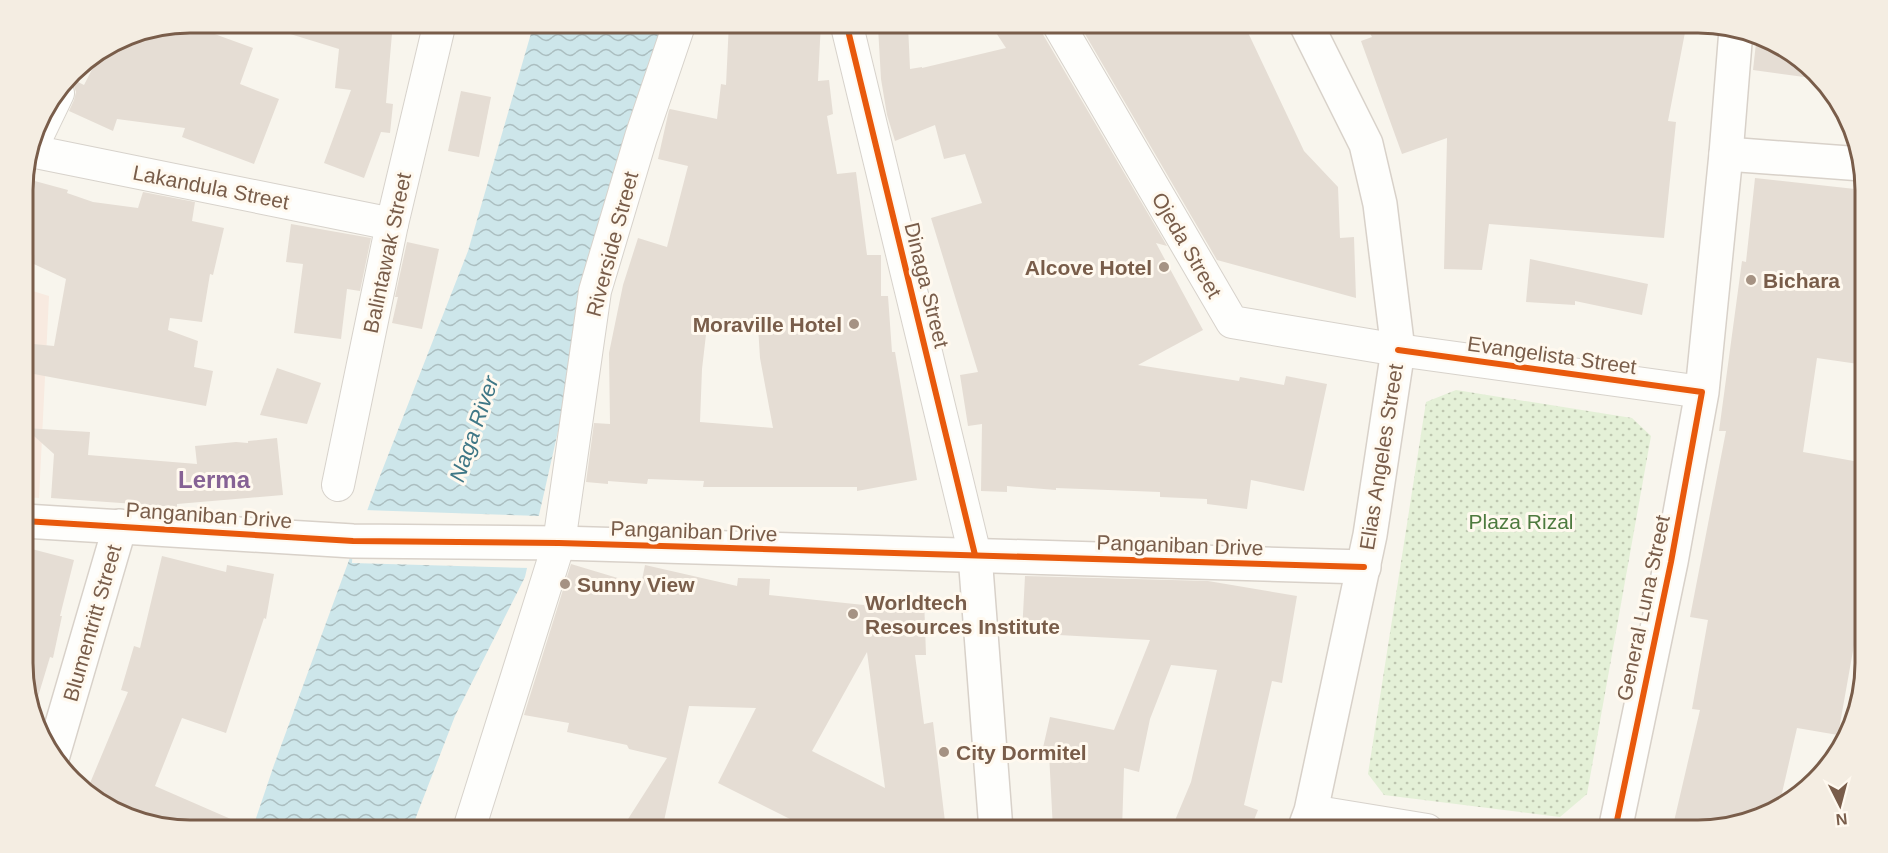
<svg xmlns="http://www.w3.org/2000/svg" width="1888" height="853" font-family="Arial,sans-serif">
	<style>
		.commercial { fill: #f8eae0 }
		.park { fill: url(#park-dots) }
		.water { fill: url(#water-waves) }
		.pier { fill: #f8f5ed }
		.building { fill: #e5ddd4; fill-rule: evenodd }
		.lines { fill: none; stroke-linecap: round; stroke-linejoin: round }
		.minor-casing { stroke: #d7d2cb; stroke-width: 34 }
		.secondary-casing { stroke: #d8d1c9; stroke-width: 36 }
		.minor { stroke: #fefefc; stroke-width: 32 }
		.secondary { stroke: #fefefc; stroke-width: 33 }
		.cycleway-casing { stroke: #fff9ef; stroke-width: 10 }
		.cycleway { stroke: #e8590c; stroke-width: 6 }
		.poi-dot { fill: #a59283; stroke: #fff9ef; stroke-width: 2 }
		.labels { text-anchor: middle; dominant-baseline: central; stroke-width: 6; stroke-linejoin: round; paint-order: stroke }
		.street-label { font-size: 21px; fill: #795d4a; stroke: #fff9ef }
		.poi-label { font-size: 21px; font-weight: bold; fill: #795d4a; stroke: #fff9ef; text-anchor: start }
		.park-label { font-size: 21px; fill: #4d7a3e; stroke: #fff9ef }
		.water-label { font-size: 22px; font-style: italic; fill: #3f7786; stroke: #fff9ef }
		.quarter-label { font-size: 24px; font-weight: bold; fill: #866295; stroke: #fff9ef }
		.rim { fill: none; stroke: #795d4a; stroke-width: 3 }
	</style>
	<defs>
		<pattern id="park-dots" width="8" height="8" patternUnits="userSpaceOnUse" patternTransform="scale(1.5)"><rect width="8" height="8" fill="#e4f0d7"/><path d="M2 2h.1M6 6h.1" fill="none" stroke="#bec6b0" stroke-width="1.8" stroke-linecap="round"/></pattern>
		<pattern id="water-waves" width="16" height="10" patternUnits="userSpaceOnUse" patternTransform="scale(1.5)"><rect width="16" height="10" fill="#cde6ea"/><path d="M0 5q4-4 8 0t8 0" fill="none" stroke="#abbec0"/></pattern>
	</defs>
	<rect width="100%" height="100%" fill="#f8f5ed"/>
	<polygon class="commercial" points="23,288 49,296 39,498 24,497"/>
	<polygon class="park" points="1456,390 1632,418 1651,436 1587,794 1560,817 1384,795 1368,774 1426,402"/>
	<polygon class="water" points="534,23 664,23 619,162 525,577 455,716 411,830 252,830 274,765 378,481 468,251"/>
	<polygon class="pier" points="364,510 541,516 530,568 352,563 353,540"/>
	<g class="building">
		<polygon points="275,22 393,22 386,103 393,104 390,133 381,132 364,178 324,163 351,90 335,88 339,49 274,29"/>
		<path d="M729,22H821L818,81L829,80L833,114L827,116L837,174L856,172L867,255H881V296H888L892,352H895L917,480L857,491V487H703L704,481L648,479L647,484L608,481V484L586,482L594,423L610,424L609,353L623,285L638,238L667,247L688,166L658,159L669,110L670,109L717,119L721,84L726,85ZM707,326H758L760,358L773,428L700,422L702,369Z"/>
		<polygon points="989,22 1039,22 1041,31 1167,246 1156,243 1203,330 1138,365 1239,381 1240,377 1284,385 1286,376 1327,384 1304,491 1251,480 1247,509 1207,504 1207,499 1160,497 1160,492 1056,488 1056,490 1007,486 1007,492 981,491 982,424 968,426 960,375 978,372 931,218 982,203 965,154 944,159 935,125 895,141 887,115 881,79 878,27 908,25 910,69 922,67 922,68 1006,48"/>
		<polygon points="1078,22 1243,22 1304,151 1338,187 1340,238 1354,237 1356,298 1217,260"/>
		<polygon points="1364,22 1687,22 1668,121 1676,122 1664,238 1489,224 1482,270 1444,269 1447,138 1402,154 1361,41 1372,37"/>
		<polygon points="187,24 253,48 240,84 279,99 254,164 182,137 185,128 117,119 113,131 69,111 74,100 76,92 74,86 76,81 84,85 102,50 126,35"/>
		<polygon points="1757,34 1762,35 1819,79 1753,70"/>
		<polygon points="461,91 491,97 479,157 448,151"/>
		<polygon points="1755,178 1864,190 1865,365 1817,358 1803,452 1865,463 1865,619 1859,617 1838,735 1797,728 1779,806 1708,830 1672,830 1700,710 1692,709 1708,620 1690,617 1726,431 1719,431 1742,261 1746,262"/>
		<polygon points="31,180 68,190 67,193 93,202 138,208 143,192 195,202 192,221 224,228 213,275 210,274 202,322 170,318 168,330 198,341 194,367 213,371 206,406 23,372 23,343 54,346 66,279 23,259 23,211"/>
		<polygon points="291,224 371,238 360,291 347,289 341,339 294,333 303,264 286,262"/>
		<polygon points="407,242 439,249 422,329 392,323 398,297 395,297"/>
		<polygon points="1530,259 1648,284 1642,315 1575,301 1575,305 1526,302"/>
		<polygon points="277,368 321,383 307,424 260,415"/>
		<polygon points="25,428 90,432 88,455 197,464 195,446 236,442 248,443 248,441 277,438 283,495 177,504 177,507 51,498 54,454"/>
		<polygon points="24,547 74,560 60,616 62,616 53,658 50,657 34,710 24,685"/>
		<polygon points="162,556 226,572 227,565 274,574 266,619 264,618 226,733 182,718 155,786 256,830 190,831 126,818 88,788 128,692 121,690 134,646 140,648"/>
		<path d="M571,564L641,585L645,565L737,586L738,578L770,579L769,595L864,605V601L924,598L926,655H915L924,724L933,722L946,830H812L718,783L756,708L689,706L662,830H621L667,758L629,749L627,745L567,732L569,723L524,715ZM867,652L885,788L812,751Z"/>
		<polygon points="1025,576 1208,581 1297,596 1282,683 1272,681 1244,805 1258,810 1250,830 1171,830 1191,782 1217,670 1171,665 1150,719 1139,772 1124,768 1122,830 1053,830 1049,753 1042,752 1050,717 1114,730 1150,640 1022,633"/>
	</g>
	<g class="lines">
		<defs>
			<g id="minor">
				<polyline points="846,22 975,555"/>
				<polyline points="1057,22 1232,322 1398,350 1702,392"/>
				<polyline points="32,147 58,93"/>
				<polyline points="31,151 392,224"/>
				<polyline points="338,485 392,224 440,22"/>
				<polyline points="1311,811 1427,830"/>
				<polyline points="473,830 469,829 559,543 595,291 641,137 680,22"/>
			</g>
			<g id="secondary">
				<polyline points="1726,154 1862,164"/>
				<polyline points="24,521 353,541 559,543 1364,567"/>
				<polyline points="975,555 996,830"/>
				<polyline points="53,755 120,526"/>
				<polyline points="1304,830 1311,811 1370,535 1398,350 1380,204 1366,144 1305,22"/>
				<polyline points="1615,830 1671,562 1702,392 1726,154 1736,30"/>
			</g>
		</defs>
		<use href="#minor" class="minor-casing"/>
		<use href="#secondary" class="secondary-casing"/>
		<use href="#minor" class="minor"/>
		<use href="#secondary" class="secondary"/>
		<defs>
			<g id="cycleway">
				<polyline points="846,22 975,555"/>
				<polyline points="1398,350 1702,392 1671,562 1615,830"/>
				<polyline points="24,521 353,541 559,543 1364,567"/>
			</g>
		</defs>
		<use href="#cycleway" class="cycleway-casing"/>
		<use href="#cycleway" class="cycleway"/>
	</g>
	<g class="poi-dot">
		<circle cx="1164" cy="267" r="6"/>
		<circle cx="1751" cy="280" r="6"/>
		<circle cx="854" cy="324" r="6"/>
		<circle cx="565" cy="584" r="6"/>
		<circle cx="853" cy="614" r="6"/>
		<circle cx="944" cy="752" r="6"/>
	</g>
	<g class="labels">
		<g class="street-label">
			<text transform="translate(211 187) rotate(11)">Lakandula Street</text>
			<text transform="translate(612 244) rotate(-75)">Riverside Street</text>
			<text transform="translate(1187 245) rotate(60)">Ojeda Street</text>
			<text transform="translate(387 253) rotate(-78)">Balintawak Street</text>
			<text transform="translate(927 285) rotate(76)">Dinaga Street</text>
			<text transform="translate(1552 355) rotate(8)">Evangelista Street</text>
			<text transform="translate(1381 457) rotate(-81)">Elias Angeles Street</text>
			<text transform="translate(209 515) rotate(4)">Panganiban Drive</text>
			<text transform="translate(694 531) rotate(2)">Panganiban Drive</text>
			<text transform="translate(1180 545) rotate(2)">Panganiban Drive</text>
			<text transform="translate(1643 608) rotate(-78)">General Luna Street</text>
			<text transform="translate(92 623) rotate(-74)">Blumentritt Street</text>
		</g>
		<g class="poi-label">
			<text x="1152" y="267" text-anchor="end">Alcove Hotel</text>
			<text x="1763" y="280">Bichara</text>
			<text x="842" y="324" text-anchor="end">Moraville Hotel</text>
			<text x="577" y="584">Sunny View</text>
			<text x="865" y="602">Worldtech<tspan x="865" dy="24">Resources Institute</tspan></text>
			<text x="956" y="752">City Dormitel</text>
		</g>
		<g class="park-label">
			<text x="1521" y="521">Plaza Rizal</text>
		</g>
		<g class="water-label">
			<text transform="translate(474 429) rotate(-71)">Naga River</text>
		</g>
		<g class="quarter-label">
			<text x="214" y="479">Lerma</text>
		</g>
	</g>
	<path d="M0 0H1888V853H0ZM190 33H1698A157 157 0 0 1 1855 190V663A157 157 0 0 1 1698 820H190A157 157 0 0 1 33 663V190A157 157 0 0 1 190 33Z" fill="#f4ede2" fill-rule="evenodd"/>
	<path class="rim" d="M190 33H1698A157 157 0 0 1 1855 190V663A157 157 0 0 1 1698 820H190A157 157 0 0 1 33 663V190A157 157 0 0 1 190 33Z"/>
	<g transform="translate(1840 805) rotate(174)" stroke="#fff9ef" stroke-width="4.5" paint-order="stroke">
	<path d="M0-4.5L10 22L0 15L-10 22Z" fill="#795d4a"/>
	<text y="-9" font-size="16" font-weight="bold" text-anchor="middle" fill="#795d4a">N</text>
	</g>
</svg>
